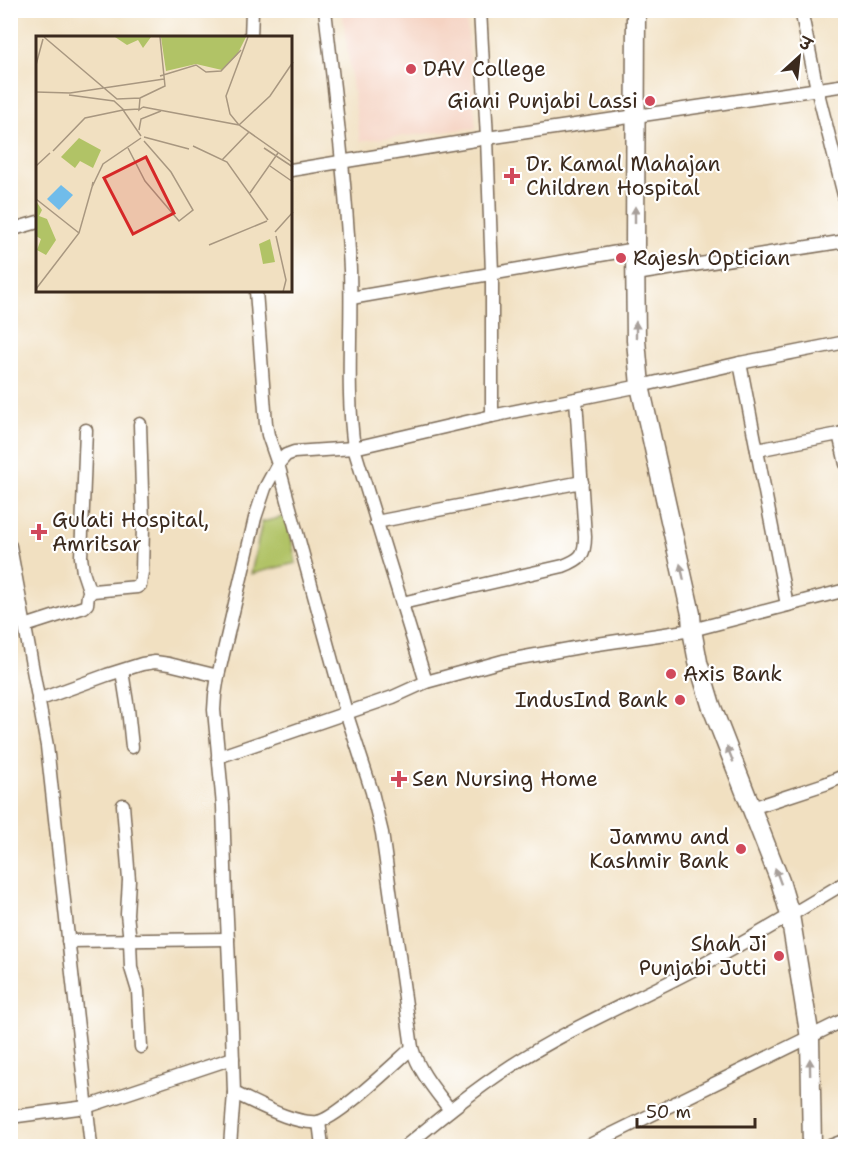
<svg xmlns="http://www.w3.org/2000/svg" width="856" height="1157" font-family="'Shantell Sans','Playpen Sans Deva',sans-serif">
	<style>
		.built { fill: #f5d3c2 }
		.green { fill: #b1c366; stroke: #767642; stroke-width: 1.5 }
		.lines { fill: none; stroke-linecap: round; stroke-linejoin: round }
		.street-casing { stroke: #7b6a57; stroke-width: 15 }
		.secondary-casing { stroke: #7b6a57; stroke-width: 21 }
		.street { stroke: #fff; stroke-width: 12 }
		.secondary { stroke: #fff; stroke-width: 18 }
		.oneway { fill: #a79f9a }
		.poi-dot { fill: #d1495b; stroke: #fff; stroke-width: 2 }
		.labels { text-anchor: middle; dominant-baseline: central; stroke-width: 4.5; stroke-linejoin: round; paint-order: stroke }
		.poi-label { font-size: 21px; fill: #3b2a1e; stroke: #fff; text-anchor: start }
		.inset-road { fill: none; stroke: #a89780; stroke-width: 1.5 }
		.view { fill: #d62828; fill-opacity: 0.15; stroke: #d62828; stroke-width: 3 }
		.inset-edge { fill: none; stroke: #3b2a1e; stroke-width: 3 }
	</style>
	<rect width="100%" height="100%" fill="#fff"/>
	<filter id="ink" filterUnits="userSpaceOnUse"><feTurbulence type="fractalNoise" baseFrequency=".0167" numOctaves="2"/><feDisplacementMap in="SourceGraphic" scale="12" xChannelSelector="R" yChannelSelector="G"/><feConvolveMatrix kernelMatrix="1 2 1 2 8 2 1 2 1" color-interpolation-filters="sRGB"/></filter>
	<filter id="wash" filterUnits="userSpaceOnUse"><feTurbulence type="fractalNoise" baseFrequency=".008" numOctaves="4" result="noise"/><feDisplacementMap in="SourceGraphic" scale="24" xChannelSelector="R" yChannelSelector="G"/><feGaussianBlur stdDeviation="1.35" result="paint"/><feColorMatrix in="noise" values="0 0 0 0 0 0 0 0 0 0 0 0 0 0 0 0 0 1.4 0 .05"/><feComposite in="paint" operator="in"/></filter>
	<g filter="url(#wash)">
		<rect width="100%" height="100%" fill="#f1e0c1"/>
		<polygon class="built" points="342,11 466,11 476,128 360,141"/>
		<polygon class="green" points="287,516 296,563 251,574 262,522"/>
	</g>
	<g filter="url(#ink)">
		<g class="lines">
			<defs>
				<g id="street">
					<path d="M325,10C335,97 346,183 350,270C352,329 346,389 354,448L426,682"/>
					<polyline points="480,10 487,138 492,273 492,416"/>
					<polyline points="801,10 817,89 846,203"/>
					<polyline points="251,38 252,10"/>
					<polyline points="291,170 487,138 846,85"/>
					<polyline points="10,230 38,222"/>
					<polyline points="636,274 846,241"/>
					<polyline points="351,298 635,249"/>
					<polyline points="740,363 787,605"/>
					<polyline points="86,430 81,557 83,572 90,593"/>
					<polyline points="844,432 839,434 846,464"/>
					<polyline points="757,450 839,434"/>
					<polyline points="376,522 582,482"/>
					<polyline points="10,546 47,746 91,1146"/>
					<path d="M402,603L563,566C581,559 585,555 585,537L576,399"/>
					<polyline points="25,626 84,607 87,604 88,595 93,591 137,587 140,585 142,572 143,524 140,424"/>
					<polyline points="122,671 128,709 132,747"/>
					<polyline points="38,700 107,675 142,664 155,662 169,664 218,676"/>
					<polyline points="218,757 393,697 426,682 503,661 591,645 692,630 846,590"/>
					<polyline points="123,805 129,880 127,914 130,941 131,968 138,991 141,1047"/>
					<polyline points="752,808 825,784 846,775"/>
					<polyline points="68,941 228,939"/>
					<path d="M234,1093C257,1103 292,1124 317,1122C336,1120 395,1063 412,1048"/>
					<path d="M450,1110C435,1090 419,1072 412,1048L382,833L372,792L346,712L278,464L286,455L294,452L354,448L492,416L640,386L740,363L846,342"/>
					<polyline points="10,1117 86,1107 233,1058"/>
					<polyline points="319,1122 322,1146"/>
					<polyline points="230,1146 234,1093 232,1030 226,897 223,806 214,710 215,695 218,676 255,518 265,488 278,464 268,435 266,424 256,291"/>
					<path d="M406,1146C440,1118 474,1090 511,1066C572,1026 640,999 704,964C752,939 799,910 846,882"/>
					<polyline points="588,1146 846,1019"/>
					<polyline points="830,1146 846,1140"/>
				</g>
				<polyline id="secondary" points="636,10 635,249 636,340 640,386 691,614 692,630 698,662 711,705 780,881 790,915 810,1038 812,1146"/>
			</defs>
			<use href="#street" class="street-casing"/>
			<use href="#secondary" class="secondary-casing"/>
			<use href="#street" class="street"/>
			<use href="#secondary" class="secondary"/>
		</g>
		<defs><path id="oneway-solid" d="M-6-.8H1V-3.2L6.5 0L1 3.2V.8H-6Z" transform="scale(1.5)"/></defs>
		<g class="oneway">
			<use href="#oneway-solid" transform="translate(635 215) rotate(-90)"/>
			<use href="#oneway-solid" transform="translate(636 330) rotate(-90)"/>
			<use href="#oneway-solid" transform="translate(682 572) rotate(-103)"/>
			<use href="#oneway-solid" transform="translate(730 754) rotate(-112)"/>
			<use href="#oneway-solid" transform="translate(778 876) rotate(-110)"/>
			<use href="#oneway-solid" transform="translate(810 1067) rotate(-91)"/>
		</g>
	</g>
	<g class="poi-dot">
		<circle cx="411" cy="69" r="6"/>
		<circle cx="650" cy="101" r="6"/>
		<path d="M509 167h6v6h6v6h-6v6h-6v-6h-6v-6h6z"/>
		<circle cx="621" cy="258" r="6"/>
		<path d="M36 523h6v6h6v6h-6v6h-6v-6h-6v-6h6z"/>
		<circle cx="671" cy="674" r="6"/>
		<circle cx="680" cy="700" r="6"/>
		<path d="M396 770h6v6h6v6h-6v6h-6v-6h-6v-6h6z"/>
		<circle cx="741" cy="849" r="6"/>
		<circle cx="779" cy="956" r="6"/>
	</g>
	<g class="labels">
		<g class="poi-label">
			<text x="423" y="69">DAV College</text>
			<text x="638" y="101" text-anchor="end">Giani Punjabi Lassi</text>
			<text x="526" y="164">Dr. Kamal Mahajan<tspan x="526" dy="24">Children Hospital</tspan></text>
			<text x="633" y="258">Rajesh Optician</text>
			<text x="52" y="520">Gulati Hospital,<tspan x="52" dy="24">Amritsar</tspan></text>
			<text x="683" y="674">Axis Bank</text>
			<text x="668" y="700" text-anchor="end">IndusInd Bank</text>
			<text x="412" y="779">Sen Nursing Home</text>
			<text x="729" y="837" text-anchor="end">Jammu and<tspan x="729" dy="24">Kashmir Bank</tspan></text>
			<text x="767" y="944" text-anchor="end">Shah Ji<tspan x="767" dy="24">Punjabi Jutti</tspan></text>
		</g>
	</g>
	<g transform="translate(36 36)">
		<rect width="256" height="256" fill="#f1e0c1"/>
		<path d="M79,1H115L107,12L102,4L91,9ZM125,1H210L201,19L186,34L160,28L130,35ZM43,102L65,114L57,132L44,125L39,132L25,121ZM0,165L6,174L3,180L11,183L20,204L10,219L1,214L5,203L0,200ZM234,203L239,226L227,228L223,208Z" fill="#b1c366"/>
		<path d="M25,149L37,159L23,174L11,163Z" fill="#70bcea"/>
		<path class="inset-road" d="M8,1L81,63L104,62L103,74L107,71M0,29L7,3M124,40L160,29L170,36L185,35L205,14M0,56L34,57L128,43M33,59L78,65L89,75M104,62L129,50L124,1M107,71L203,89L257,127M103,73L87,74L105,100M203,89L234,60L257,26M203,89L194,78L190,60L212,1M103,94L105,83L125,75M108,101L153,113M157,110L191,126L232,184M92,112L109,145L143,185L157,174L135,136L108,105M228,112L257,131M17,115L49,82L87,74M186,124L213,96M0,130L14,117M234,130L257,146M57,146L56,151L67,128L105,102M214,157L242,117M0,163L43,197M239,196L257,176M240,200L250,244L247,256M173,209L231,185M0,253L43,197L56,151"/>
		<path class="view" d="M110,121L138,177L97,198L68,142Z"/>
		<rect width="256" height="256" class="inset-edge"/>
	</g>
	<rect width="856" height="1157" fill="none" stroke="#fff" stroke-width="36"/>
	<g transform="translate(799 57) rotate(27)" stroke="#ffffff" stroke-width="4.5" paint-order="stroke">
	<path d="M0-4.5L10 22L0 15L-10 22Z" fill="#3b2a1e"/>
	<text y="-9" font-size="16" font-weight="bold" text-anchor="middle" fill="#3b2a1e">उ</text>
	</g>
	<path d="M637 1118v9h118v-9" fill="none" stroke="#3b2a1e" stroke-width="3"/>
	<text x="646" y="1118" font-size="18" fill="#3b2a1e" stroke="#ffffff" stroke-width="4.5" paint-order="stroke">50 m</text>
</svg>
